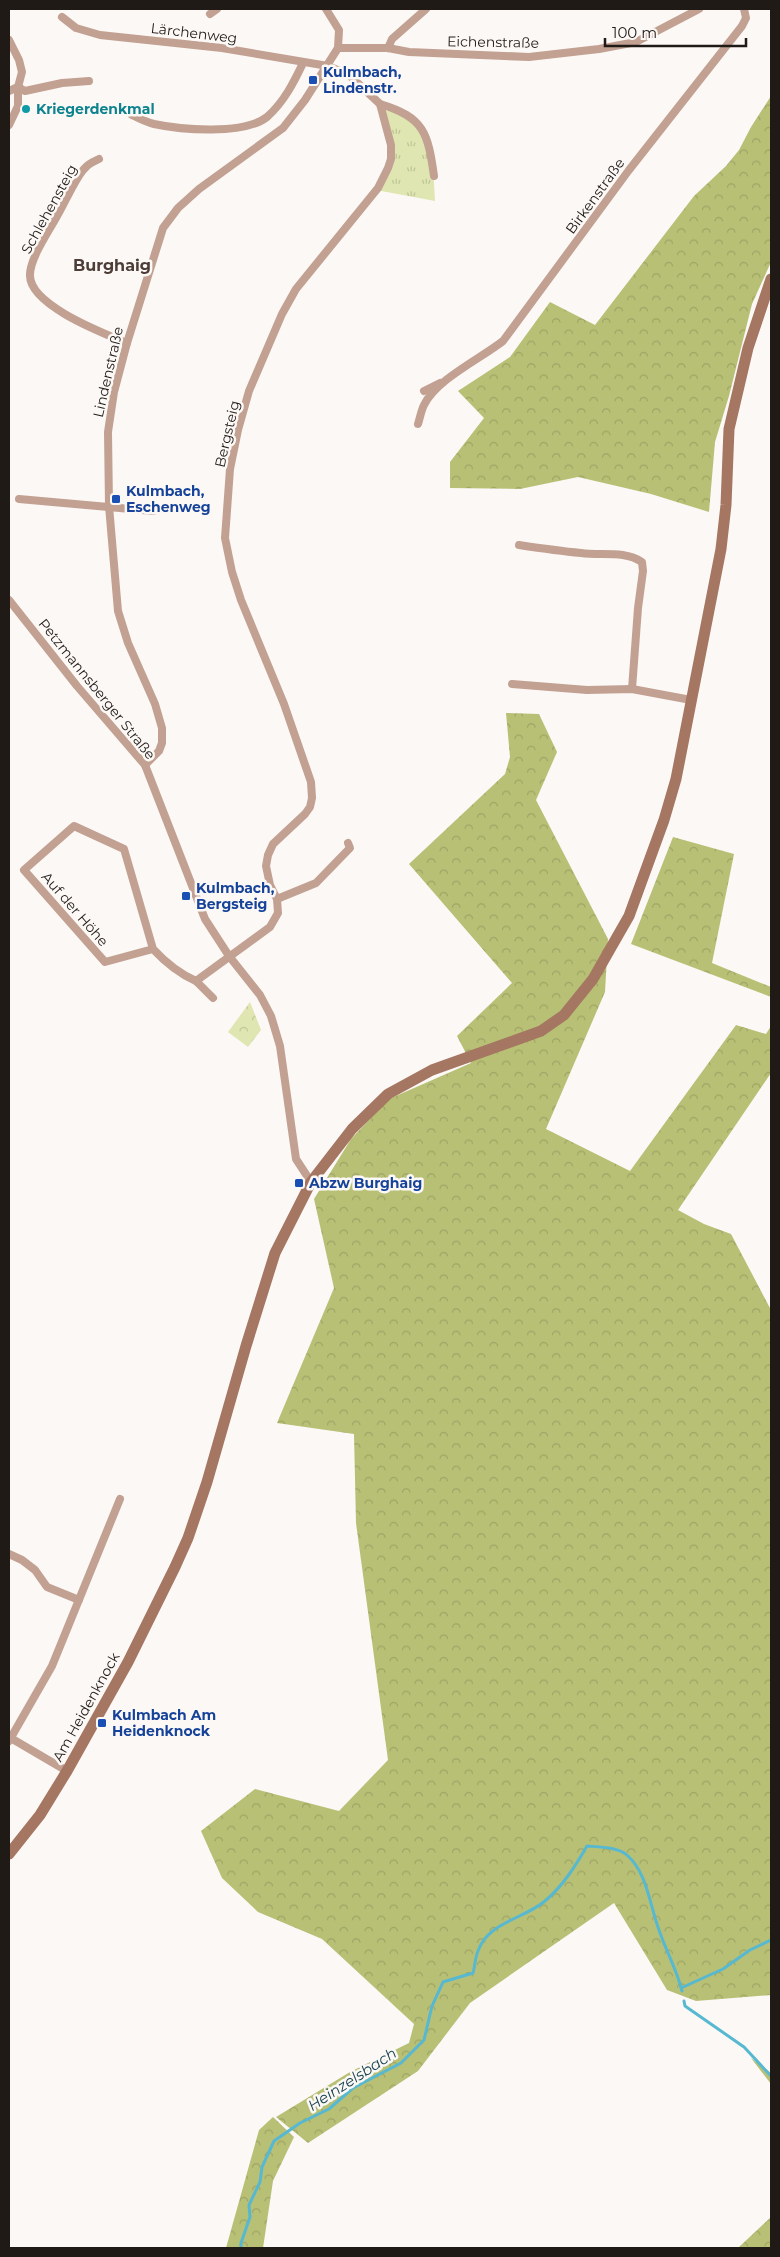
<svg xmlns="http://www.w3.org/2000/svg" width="780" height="2257" font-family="Montserrat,sans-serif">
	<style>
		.grass { fill: url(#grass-tufts) }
		.forest { fill: url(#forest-crowns) }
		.park { fill: url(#park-crowns) }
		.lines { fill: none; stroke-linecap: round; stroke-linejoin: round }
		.stream { stroke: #56b8d1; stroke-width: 3 }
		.street { stroke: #c2a192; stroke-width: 8 }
		.secondary { stroke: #a57661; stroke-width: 11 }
		.transit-dot { fill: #1a4fb4; stroke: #fcf8f6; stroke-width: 2 }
		.culture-dot { fill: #0f9aa8; stroke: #fcf8f6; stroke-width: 2 }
		.labels { text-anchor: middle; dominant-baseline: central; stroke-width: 5; stroke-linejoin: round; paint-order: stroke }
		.street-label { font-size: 14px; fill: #201a16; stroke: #fcf8f6 }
		.transit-label { font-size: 14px; font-weight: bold; fill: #164399; stroke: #fcf8f6; text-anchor: start }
		.culture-label { font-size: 14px; font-weight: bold; fill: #0d838f; stroke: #fcf8f6; text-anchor: start }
		.water-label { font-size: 15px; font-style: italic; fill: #17434e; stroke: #fcf8f6 }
		.quarter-label { font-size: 16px; font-weight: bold; fill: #4c3d36; stroke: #fcf8f6 }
	</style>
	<defs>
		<pattern id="grass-tufts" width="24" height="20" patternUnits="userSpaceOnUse" patternTransform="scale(1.25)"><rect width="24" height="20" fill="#dfe6b1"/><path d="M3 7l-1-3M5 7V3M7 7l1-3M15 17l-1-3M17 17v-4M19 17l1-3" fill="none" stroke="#bfc598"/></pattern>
		<pattern id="forest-crowns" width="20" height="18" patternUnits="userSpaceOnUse" patternTransform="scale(1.25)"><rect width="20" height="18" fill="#b8c075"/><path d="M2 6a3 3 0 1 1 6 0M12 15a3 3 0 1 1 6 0" fill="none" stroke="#9ea464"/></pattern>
		<pattern id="park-crowns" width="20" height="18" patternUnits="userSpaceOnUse" patternTransform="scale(1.25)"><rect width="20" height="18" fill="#dfe6b1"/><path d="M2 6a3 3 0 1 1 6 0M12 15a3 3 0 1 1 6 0" fill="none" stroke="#bfc598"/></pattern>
	</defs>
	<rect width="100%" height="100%" fill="#fcf8f6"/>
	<path class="grass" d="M380,104C388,107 402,109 409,114C432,133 434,174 435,201L376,190L391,159Z"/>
	<g class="forest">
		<polygon points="771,96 771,262 752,304 729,396 715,442 709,512 651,494 578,477 520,489 450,488 450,462 484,418 458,391 510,357 550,302 595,325 694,196 726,166 739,150 751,127"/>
		<polygon points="506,713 539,714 557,752 536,800 608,939 605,992 546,1129 630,1171 736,1025 766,1034 771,1026 771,1073 678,1210 704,1224 731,1234 771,1310 771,1995 696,2001 667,1990 614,1903 470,2003 418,2071 308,2143 276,2117 350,2072 409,2043 414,2024 322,1939 258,1912 222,1878 201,1831 255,1789 339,1811 388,1760 356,1523 354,1434 277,1423 334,1288 314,1199 351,1139 389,1099 471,1063 457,1036 512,983 409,864 505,774 510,757"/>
		<polygon points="673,837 734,854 712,963 771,987 771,997 631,944"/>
		<polygon points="751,2058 771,2073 771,2085 771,2084"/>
		<polygon points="273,2117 294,2137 273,2181 263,2248 226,2248 259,2130"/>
		<polygon points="771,2217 771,2248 738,2248"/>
	</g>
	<polygon class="park" points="250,1002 261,1030 248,1047 228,1032"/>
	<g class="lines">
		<g class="stream">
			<polyline points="681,1988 723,1969 750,1950 771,1940"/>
			<polyline points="684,2001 685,2006 744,2047 771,2076"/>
			<path d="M241,2248V2243L250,2217L249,2205L260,2182L262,2167L274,2141L300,2123L329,2109L353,2088L401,2063L424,2040L432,2006L443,1982L473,1973C475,1966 475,1958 478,1951C488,1922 524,1919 545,1901C563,1886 576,1865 587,1846C599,1847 619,1847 628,1856C647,1873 650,1906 659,1930C666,1951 677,1970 682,1991"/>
		</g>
		<g class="street">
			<polyline points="210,14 217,9"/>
			<path d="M62,17L76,28L100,35L222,48L328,66L349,75L380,104L391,145V159L388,168L378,188L296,289L282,314L249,391L238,430L230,469L225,538L232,572L241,600L284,704L311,782L312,798L310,807L305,814L273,844L268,855L266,866L270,885L277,899L278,913L270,927L196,981C180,974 165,962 153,949L124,849L74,826L24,870L105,962L153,949"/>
			<polyline points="9,40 19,60 22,72 18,87 18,106 9,125"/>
			<polyline points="338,48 388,48 409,52 529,57 599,49 636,42 699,9"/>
			<polyline points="388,48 392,39 426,9"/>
			<polyline points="18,87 25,91 62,83 89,81"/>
			<polyline points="9,91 18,87"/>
			<path d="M380,104C424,117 428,133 434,176"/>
			<path d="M132,115C139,118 146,122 154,124C182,130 244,135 267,117C284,102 294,82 303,63"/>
			<path d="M99,159C95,161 89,163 86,167C77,174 64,205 57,216C49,231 30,258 30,275C29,305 103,333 127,343"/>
			<polyline points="424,391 440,383"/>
			<path d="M418,424C420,418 421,411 424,405C437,379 480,359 503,341L629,170L742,26L746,18L744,9"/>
			<polyline points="19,499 153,511"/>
			<path d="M519,545C539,548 560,551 581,553C601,556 624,550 642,562L643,571L638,608L632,689"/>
			<polyline points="9,600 77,686 145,765 205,919 229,956 260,995 271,1016 280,1046 296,1159 311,1182"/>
			<polyline points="512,684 587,690 632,689 691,700"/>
			<polyline points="145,765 159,751 162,743 162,728 155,704 128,643 118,611 109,506 108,432 114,392 127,343 163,228 178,208 199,189 283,128 305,100 338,48 339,30 326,9"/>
			<polyline points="277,899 316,883 350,848 348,843"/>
			<polyline points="196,981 213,998"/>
			<polyline points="9,1554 22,1560 35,1570 47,1587 79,1600"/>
			<polyline points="9,1737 67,1771"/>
			<polyline points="9,1741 52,1666 120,1499"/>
		</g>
		<polyline class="secondary" points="9,1854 40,1815 67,1771 128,1662 175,1567 188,1538 207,1482 246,1346 275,1253 311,1182 352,1129 388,1094 432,1070 541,1031 564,1015 593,979 629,916 664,820 676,779 721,549 726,505 729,429 748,348 771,279"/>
	</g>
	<g class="transit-dot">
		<rect x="308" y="75" width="10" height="10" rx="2.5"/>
		<rect x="111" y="494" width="10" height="10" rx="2.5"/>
		<rect x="181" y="891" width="10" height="10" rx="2.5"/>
		<rect x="294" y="1178" width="10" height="10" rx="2.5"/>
		<rect x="97" y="1718" width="10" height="10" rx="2.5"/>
	</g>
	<circle class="culture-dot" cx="26" cy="109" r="5"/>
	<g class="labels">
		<g class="street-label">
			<text transform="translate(194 33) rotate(7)">Lärchenweg</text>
			<text transform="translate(493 42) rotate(1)">Eichenstraße</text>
			<text transform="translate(595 196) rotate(-54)">Birkenstraße</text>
			<text transform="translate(49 209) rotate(-61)">Schlehensteig</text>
			<text transform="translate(108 372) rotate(-77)">Lindenstraße</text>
			<text transform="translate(227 434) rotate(-77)">Bergsteig</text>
			<text transform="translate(97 689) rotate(51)">Petzmannsberger Straße</text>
			<text transform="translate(75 909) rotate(49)">Auf der Höhe</text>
			<text transform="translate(86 1707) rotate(-61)">Am Heidenknock</text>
		</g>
		<g class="transit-label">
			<text x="323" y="72">Kulmbach,<tspan x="323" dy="16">Lindenstr.</tspan></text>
			<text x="126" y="491">Kulmbach,<tspan x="126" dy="16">Eschenweg</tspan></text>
			<text x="196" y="888">Kulmbach,<tspan x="196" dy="16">Bergsteig</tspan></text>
			<text x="309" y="1183">Abzw Burghaig</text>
			<text x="112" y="1715">Kulmbach Am<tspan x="112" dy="16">Heidenknock</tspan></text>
		</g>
		<g class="culture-label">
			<text x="36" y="109">Kriegerdenkmal</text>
		</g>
		<g class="water-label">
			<text transform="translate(352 2079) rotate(-33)">Heinzelsbach</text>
		</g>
		<g class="quarter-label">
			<text x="112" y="265">Burghaig</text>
		</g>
	</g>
	<rect width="780" height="2257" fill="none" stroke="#201a16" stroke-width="20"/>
	<path d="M605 38v8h141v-8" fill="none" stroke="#201a16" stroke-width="2.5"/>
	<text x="612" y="38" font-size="15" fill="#201a16" stroke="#fcf8f6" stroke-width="4" paint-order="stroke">100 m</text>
</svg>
